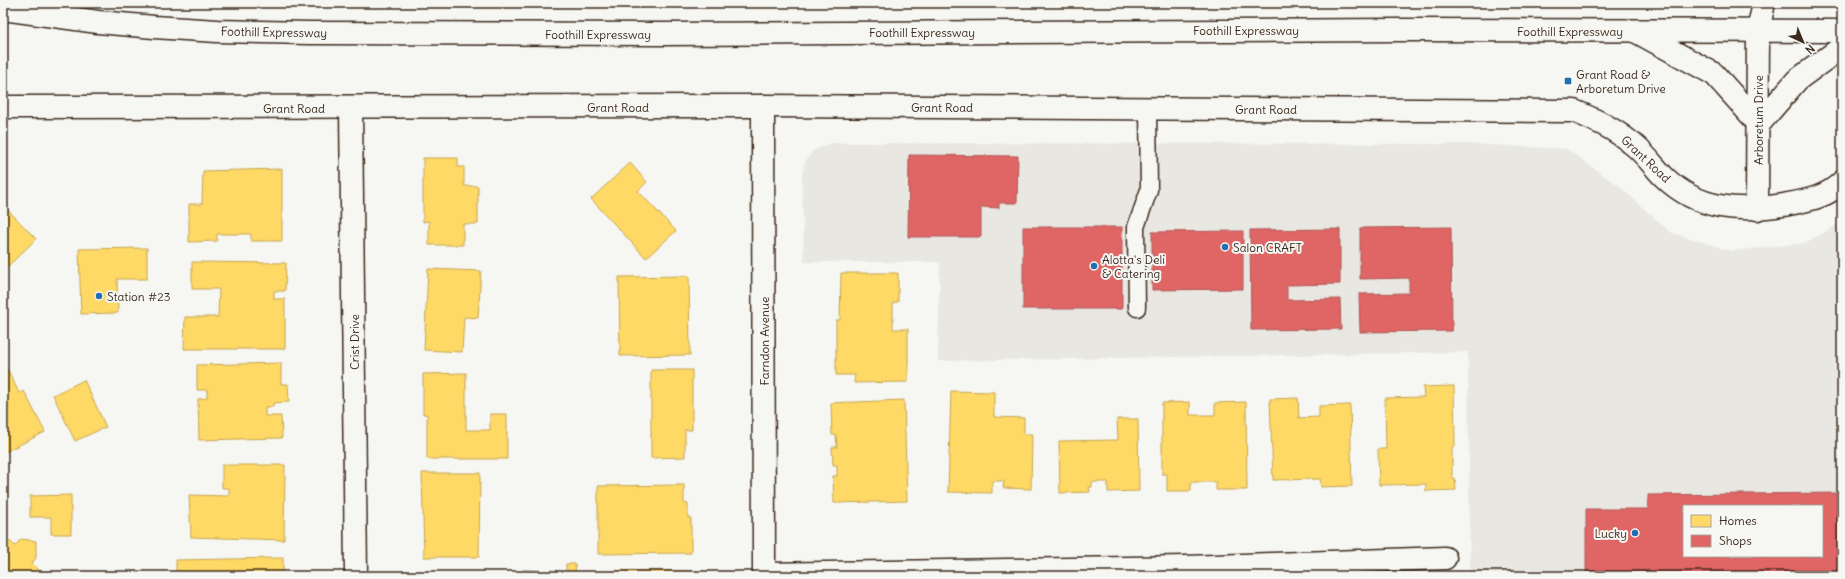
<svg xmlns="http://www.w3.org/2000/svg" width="1845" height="579" font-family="Delius,sans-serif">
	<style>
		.built { fill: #e8e7e2; fill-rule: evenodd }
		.homes { fill: #ffd966; stroke: #c4a450 }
		.shops { fill: #e06666; stroke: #ae5450; fill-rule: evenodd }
		.industry { fill: #999; stroke: #7d7874 }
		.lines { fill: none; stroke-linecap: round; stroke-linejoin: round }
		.lane-casing { stroke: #3b2a1e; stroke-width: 19 }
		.street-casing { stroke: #3b2a1e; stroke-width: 25 }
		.secondary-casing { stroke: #3b2a1e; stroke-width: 25 }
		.highway-casing { stroke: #3b2a1e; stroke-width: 25 }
		.lane { stroke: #f6f6f2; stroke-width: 16 }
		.street { stroke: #f6f6f2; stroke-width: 22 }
		.secondary { stroke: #f6f6f2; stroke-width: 22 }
		.highway { stroke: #f6f6f2; stroke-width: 22 }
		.poi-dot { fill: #1f6fb2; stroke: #f6f6f2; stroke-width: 1.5 }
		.labels { text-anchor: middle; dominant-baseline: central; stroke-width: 4; stroke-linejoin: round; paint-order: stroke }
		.street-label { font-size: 12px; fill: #3b2a1e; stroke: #f6f6f2 }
		.poi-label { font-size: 12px; fill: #3b2a1e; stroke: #f6f6f2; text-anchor: start }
	</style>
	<rect width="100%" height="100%" fill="#f6f6f2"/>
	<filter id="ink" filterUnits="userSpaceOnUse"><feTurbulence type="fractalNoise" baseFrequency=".025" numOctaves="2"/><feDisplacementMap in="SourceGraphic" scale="8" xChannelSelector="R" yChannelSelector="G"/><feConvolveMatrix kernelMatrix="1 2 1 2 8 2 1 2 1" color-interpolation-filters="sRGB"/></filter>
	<g filter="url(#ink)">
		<path class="built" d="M831,143L1471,144L1567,149L1620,187L1670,232L1731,251L1805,243L1842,222V576H1470L1468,352L938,361L940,262H804L802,177L805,162L813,151ZM1684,506H1822V556H1684Z"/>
		<g class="homes">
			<polygon points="423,158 458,158 458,167 464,167 464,186 478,186 478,224 463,224 463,245 429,245 429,221 423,222"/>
			<polygon points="630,163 647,182 638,191 676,231 646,258 591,199"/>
			<polygon points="282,169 282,241 251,241 251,234 217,234 217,241 189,242 189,204 202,204 203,171"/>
			<polygon points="3,205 36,239 3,271"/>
			<polygon points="147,248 147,279 117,279 118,313 81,314 79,249"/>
			<polygon points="192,262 286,263 285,291 274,291 274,299 285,299 285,349 184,349 185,317 218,317 219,289 192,289"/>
			<polygon points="428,269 481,271 478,318 464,317 462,352 424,350"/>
			<polygon points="841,273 898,273 898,302 893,303 893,329 908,329 908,382 854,383 855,375 836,375 836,320 840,320"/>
			<polygon points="689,276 690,355 620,356 619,277"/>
			<polygon points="281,363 281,384 288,384 289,402 273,403 273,407 265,407 265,416 281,416 282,438 199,440 198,399 207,398 207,390 197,390 197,365"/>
			<polygon points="8,370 19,393 24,391 45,432 3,453 3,373"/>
			<polygon points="651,370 692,370 692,430 685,430 685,457 651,458"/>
			<polygon points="466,373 466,430 490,430 490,414 507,414 507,459 427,459 427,414 423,414 423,374"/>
			<polygon points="84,380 106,427 75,441 53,395"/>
			<polygon points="1454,386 1455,447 1452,447 1452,478 1455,478 1456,490 1426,491 1426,484 1379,485 1378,449 1386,449 1385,398 1424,397 1423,387"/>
			<polygon points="951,391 994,392 994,417 1024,418 1024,434 1032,434 1031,489 1003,488 1004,481 992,481 992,493 948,492"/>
			<polygon points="1298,398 1299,418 1319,417 1319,406 1350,405 1352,486 1321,487 1320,479 1273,480 1270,399"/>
			<polygon points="904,400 907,501 834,503 833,476 837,476 837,465 833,465 832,447 837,447 836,435 832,435 831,403"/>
			<polygon points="1190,402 1190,415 1215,415 1215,403 1246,402 1247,490 1216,490 1216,482 1191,482 1191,491 1167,491 1167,474 1162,474 1162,403"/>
			<polygon points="1117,419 1138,419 1139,491 1108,492 1108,482 1092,482 1092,487 1089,487 1090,492 1060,493 1059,441 1118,440"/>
			<polygon points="222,465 285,465 284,540 191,537 189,495 229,496 229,488 222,488"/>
			<polygon points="422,473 480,473 479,557 424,557"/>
			<polygon points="684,485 684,503 688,504 688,518 691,518 691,553 598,554 598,486"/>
			<polygon points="71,495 71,534 51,534 51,517 30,517 30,496"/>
			<polygon points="3,534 15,546 21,539 36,541 36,558 32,563 42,573 39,576 3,576"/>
			<polygon points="283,558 283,576 176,576 176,560"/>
			<polygon points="566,564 575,564 576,576 566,576"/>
			<rect x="613" y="571" width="79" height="5"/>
			<polygon points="430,573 464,574 463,576 487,576 430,576"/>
		</g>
		<g class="shops">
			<polygon points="909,155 1018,156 1017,203 999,203 999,208 981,207 981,237 908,237"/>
			<rect x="1023" y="227" width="99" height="82"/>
			<polygon points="1451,227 1452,331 1360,332 1359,294 1409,293 1409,278 1360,279 1360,228"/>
			<polygon points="1340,229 1340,284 1287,285 1287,300 1340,299 1341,329 1251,330 1250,230"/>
			<polygon points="1243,231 1243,289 1152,290 1152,232"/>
			<path d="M1842,493V576H1586V509H1648V495ZM1684,506H1822V556H1684Z"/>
		</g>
		<polygon class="industry" points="523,570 557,571 556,576 523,576"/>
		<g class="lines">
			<defs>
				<polyline id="lane" points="1137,308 1136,227 1149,190 1148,109"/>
				<g id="street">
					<polyline points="763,106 764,576"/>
					<polyline points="351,108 356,576"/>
					<polyline points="1757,209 1758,31 1764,3"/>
					<polyline points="764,574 1186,567 1445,558"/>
				</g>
				<path id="secondary" d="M3,107L763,106L1574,111C1598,121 1615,129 1635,146C1646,155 1654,167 1664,177C1698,210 1739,212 1783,205C1805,201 1826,198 1842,182"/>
				<g id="highway">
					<polyline points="3,9 98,22 154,27 217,31 309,33 660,34 1398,30 1842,31"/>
					<polyline points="1637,32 1714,74 1759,124 1797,80 1842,47"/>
				</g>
			</defs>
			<use href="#lane" class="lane-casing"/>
			<use href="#street" class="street-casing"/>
			<use href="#secondary" class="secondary-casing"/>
			<use href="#highway" class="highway-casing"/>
			<use href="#lane" class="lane"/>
			<use href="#street" class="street"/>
			<use href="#secondary" class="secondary"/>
			<use href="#highway" class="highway"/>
		</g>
	</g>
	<g class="poi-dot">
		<rect x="1564" y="77" width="8" height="8" rx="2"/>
		<circle cx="1225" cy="247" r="4"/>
		<circle cx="1094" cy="266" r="4"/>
		<circle cx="99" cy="296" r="4"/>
		<circle cx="1635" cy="533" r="4"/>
	</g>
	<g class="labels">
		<g class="street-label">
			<text x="1246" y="30">Foothill Expressway</text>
			<text x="1570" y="31">Foothill Expressway</text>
			<text transform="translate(274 32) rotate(1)">Foothill Expressway</text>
			<text x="922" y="32">Foothill Expressway</text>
			<text x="598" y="34">Foothill Expressway</text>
			<text x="618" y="107">Grant Road</text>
			<text x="942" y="107">Grant Road</text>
			<text x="294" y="108">Grant Road</text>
			<text x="1266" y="109">Grant Road</text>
			<text transform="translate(1758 120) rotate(-90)">Arboretum Drive</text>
			<text transform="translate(1646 159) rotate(43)">Grant Road</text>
			<text transform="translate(764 341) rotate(-90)">Farndon Avenue</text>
			<text transform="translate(354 342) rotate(-90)">Crist Drive</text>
		</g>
		<g class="poi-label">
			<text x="1576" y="74">Grant Road &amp;<tspan x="1576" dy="14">Arboretum Drive</tspan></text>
			<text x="1233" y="247">Salon CRAFT</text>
			<text x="1102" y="259">Alotta's Deli<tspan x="1102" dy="14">&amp; Catering</tspan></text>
			<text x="107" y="296">Station #23</text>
			<text x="1627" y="533" text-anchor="end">Lucky</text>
		</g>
	</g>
	<rect width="1845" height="579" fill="none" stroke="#f6f6f2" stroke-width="16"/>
	<rect x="8" y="8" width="1829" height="563" fill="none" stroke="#3b2a1e" stroke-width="1.5" filter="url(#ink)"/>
	<rect x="1683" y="505" width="140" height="52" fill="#f6f6f2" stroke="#aba49d"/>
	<rect x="1691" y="515" width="20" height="12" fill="#ffd966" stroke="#aba49d"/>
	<text x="1719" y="525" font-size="12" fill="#3b2a1e">Homes</text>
	<rect x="1691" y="535" width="20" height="12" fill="#e06666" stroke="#aba49d"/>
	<text x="1719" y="545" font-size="12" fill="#3b2a1e">Shops</text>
	<g transform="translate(1803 42) rotate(136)" stroke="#f6f6f2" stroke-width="3" paint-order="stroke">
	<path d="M0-3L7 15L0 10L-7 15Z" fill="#3b2a1e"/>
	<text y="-6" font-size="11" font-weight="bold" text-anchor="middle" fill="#3b2a1e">N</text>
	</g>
</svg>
